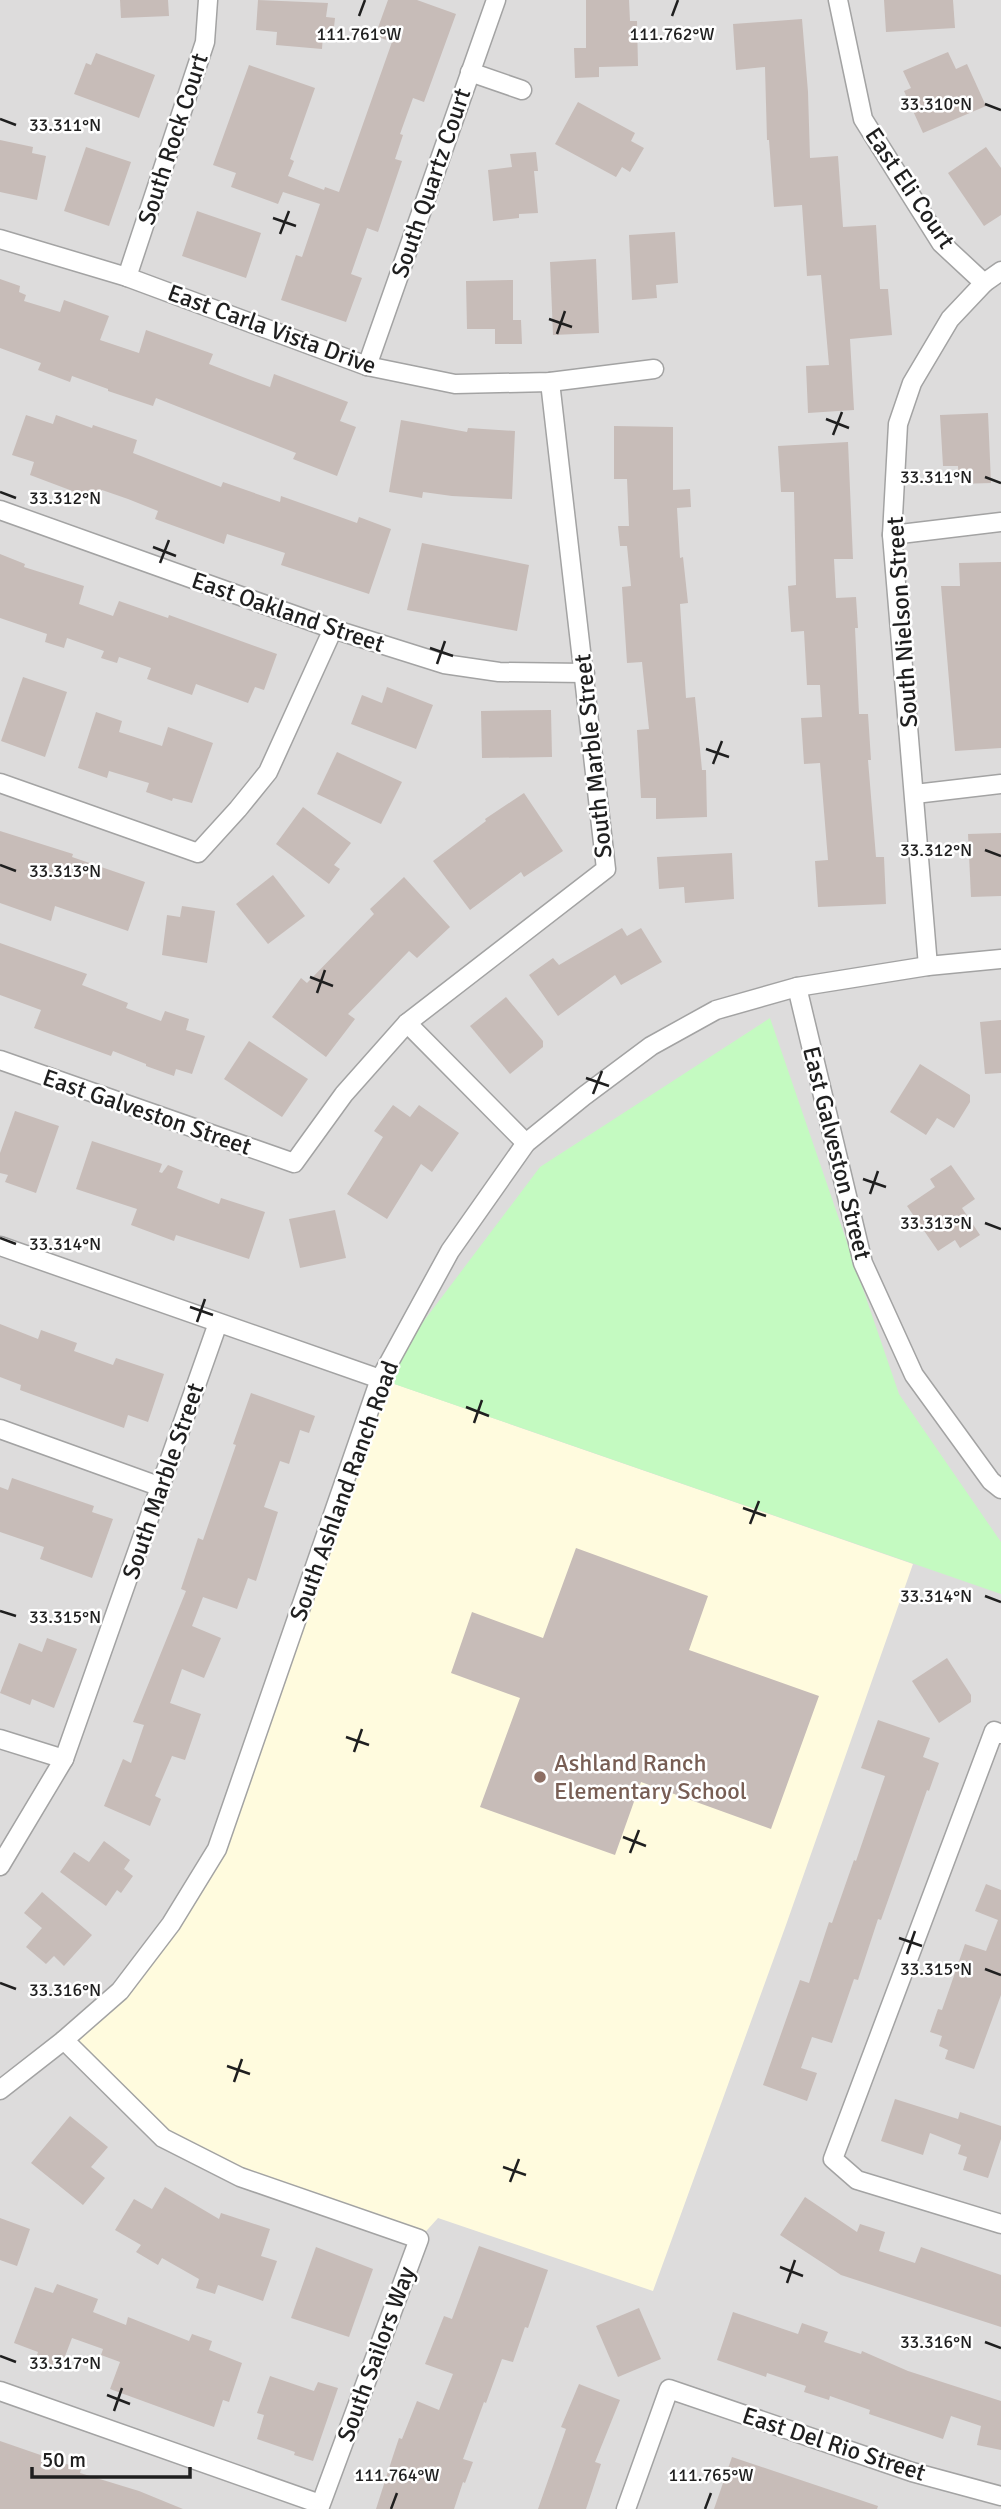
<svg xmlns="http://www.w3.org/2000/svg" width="1001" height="2509" font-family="Signika,sans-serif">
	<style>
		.residential { fill: #dddcdc }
		.education { fill: #fffbde }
		.park { fill: #c4fac1 }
		.building { fill: #c7bcb8 }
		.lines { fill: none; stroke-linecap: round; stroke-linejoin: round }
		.street-casing { stroke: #a3a3a3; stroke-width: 21 }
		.street { stroke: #fff; stroke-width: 18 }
		.ticks { fill: none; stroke: #1f1f1f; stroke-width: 2.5 }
		.education-dot { fill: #8d6e63; stroke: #fff; stroke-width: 2.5 }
		.labels { text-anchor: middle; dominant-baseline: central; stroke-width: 5; stroke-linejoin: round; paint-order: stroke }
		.street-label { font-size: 24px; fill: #1f1f1f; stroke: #fff }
		.education-label { font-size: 24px; fill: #785e54; stroke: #fff; text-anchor: start }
		.ticks-label { font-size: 18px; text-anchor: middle; fill: #1f1f1f; stroke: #fff; stroke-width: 5; stroke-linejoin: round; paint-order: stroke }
	</style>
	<rect width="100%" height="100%" fill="#f0ebe5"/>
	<rect class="residential" x="0" y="0" width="1001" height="2509"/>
	<polygon class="education" points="380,1379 913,1564 786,1925 653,2291 438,2218 419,2239 163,2138 64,2040 120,1991 217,1849"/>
	<polygon class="park" points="770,1018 899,1394 1001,1542 1001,1594 380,1379 540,1167"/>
	<g class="building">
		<polygon points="120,0 168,0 169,16 121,18"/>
		<polygon points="258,0 328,3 326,17 335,18 333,36 323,35 322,49 276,45 277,32 256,30"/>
		<polygon points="388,0 417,0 456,14 424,102 413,98 400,134 403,135 395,159 402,161 378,232 367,228 351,274 362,278 346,322 281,300 296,255 302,257 320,204 283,192 278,204 231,187 236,173 213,165 249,65 315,88 290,159 294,161 288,176 324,190 325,187 339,192 392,42 375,36"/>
		<polygon points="586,0 629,0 630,21 637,21 638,66 599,67 599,77 575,78 574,48 586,48"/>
		<polygon points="884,0 953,0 955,28 886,32"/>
		<polygon points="802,19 808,92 810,158 838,156 843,227 876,225 880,289 888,289 892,335 850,339 854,410 808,413 806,366 829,365 821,275 807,276 802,205 774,207 769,140 767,140 765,67 736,70 733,24"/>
		<polygon points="948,52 956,69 967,64 986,106 923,133 904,91 911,88 903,71"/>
		<polygon points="96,53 155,75 139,118 74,94 86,63 91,65"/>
		<polygon points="578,102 635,133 631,141 644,148 630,172 622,167 616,177 555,144"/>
		<polygon points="0,140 33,147 32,153 46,156 37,200 0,192"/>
		<polygon points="86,147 131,162 109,226 64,211"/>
		<polygon points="986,147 1001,168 1001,215 984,226 948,173"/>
		<polygon points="536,152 538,171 534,171 538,213 519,214 519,218 493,221 488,170 512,167 510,154"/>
		<polygon points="197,211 261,233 246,278 182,256"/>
		<polygon points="675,232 678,283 656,285 657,298 632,300 629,235"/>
		<polygon points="596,259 599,333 553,335 550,262"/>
		<polygon points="0,279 20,286 19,292 26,295 24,301 60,312 64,300 109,316 100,340 139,353 146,330 213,354 209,364 248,379 270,387 274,374 348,402 340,421 356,427 337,476 293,459 296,453 156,398 153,406 108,391 108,389 72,376 70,382 38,370 41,363 0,348"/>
		<polygon points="513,280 513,320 521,320 522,344 495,344 495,329 467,329 466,281"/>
		<polygon points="988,413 991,483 959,484 958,466 943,466 940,415"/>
		<polygon points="26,415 53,424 56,415 92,428 93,425 137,440 133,453 221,487 223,482 280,502 281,496 357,523 359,517 391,529 369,594 281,565 285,553 227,534 224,544 155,519 158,511 128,499 102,490 99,501 30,475 34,462 12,455"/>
		<polygon points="401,420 467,432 468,428 515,431 512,499 452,496 423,492 422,498 389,492"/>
		<polygon points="614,426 673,427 673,490 690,489 691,507 677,508 680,558 683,557 688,603 680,604 686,698 695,697 702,770 706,770 707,817 656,819 656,798 641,798 637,730 649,729 642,662 627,663 622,587 631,586 627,546 620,546 618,526 629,526 627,479 614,479"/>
		<polygon points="848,442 853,559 834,559 836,598 856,597 858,628 855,628 859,714 868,714 871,760 868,760 876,857 884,857 886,904 818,907 815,861 828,860 820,763 804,764 801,718 822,717 820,685 807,685 804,631 791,632 788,586 796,585 794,492 781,492 778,446"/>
		<polygon points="422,543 529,565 517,631 407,610"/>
		<polygon points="0,554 25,564 24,567 84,586 79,604 113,616 119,601 168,618 169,615 277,654 264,690 255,687 248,703 196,684 192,695 147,679 151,668 119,657 117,663 101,658 104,651 67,638 64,648 45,642 47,634 0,618"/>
		<polygon points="1001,562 1001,748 955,751 941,586 960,586 959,563"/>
		<polygon points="23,677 67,692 45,757 1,741"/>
		<polygon points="387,687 433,705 416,749 351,724 362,695 382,703"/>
		<polygon points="551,710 552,757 482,758 481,711"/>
		<polygon points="96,712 122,721 119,732 162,746 168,727 213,743 192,803 173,798 172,801 146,792 149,783 109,771 107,778 78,768"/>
		<polygon points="337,752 402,782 381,824 317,794"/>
		<polygon points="524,793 563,851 524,877 521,872 470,910 433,861 486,821 485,819"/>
		<polygon points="303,807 351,843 334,865 340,869 329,884 276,844"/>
		<polygon points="0,831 73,854 72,857 145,882 128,931 55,906 51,921 0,903"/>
		<polygon points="1001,833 1001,896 971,897 968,834"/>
		<polygon points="732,853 734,899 685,903 684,887 659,889 657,857"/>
		<polygon points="273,875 305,916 268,944 236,904"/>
		<polygon points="404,877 450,927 417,958 409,951 348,1014 355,1019 326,1057 272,1017 301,978 307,983 374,914 370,909"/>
		<polygon points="182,906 215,911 207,963 162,955 167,915 180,917"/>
		<polygon points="622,928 627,936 641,928 662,962 621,985 615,975 558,1016 529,975 553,958 559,965"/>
		<polygon points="0,943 87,974 82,985 128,1003 126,1008 161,1021 165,1011 189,1019 186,1030 205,1036 192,1074 176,1069 174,1076 146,1066 146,1064 113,1051 111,1056 34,1028 41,1010 0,995"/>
		<polygon points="506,997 543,1041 543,1047 510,1074 470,1026"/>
		<polygon points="1001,1020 1001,1073 985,1074 980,1022"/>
		<polygon points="249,1041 308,1079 282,1117 224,1079"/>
		<polygon points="920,1064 970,1095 970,1102 954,1128 937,1118 926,1135 890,1112"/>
		<polygon points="393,1105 410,1117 419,1105 459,1133 432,1172 421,1164 387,1219 347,1194 383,1137 374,1131"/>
		<polygon points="15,1111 59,1126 36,1193 5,1182 8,1175 0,1173 0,1153"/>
		<polygon points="92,1141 162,1164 159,1172 162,1173 168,1165 183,1171 177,1188 219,1204 221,1198 265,1212 249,1259 176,1235 174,1241 131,1225 137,1209 76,1189"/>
		<polygon points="951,1165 975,1199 962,1208 980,1235 960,1248 955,1240 938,1251 907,1206 935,1187 930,1179"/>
		<polygon points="335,1210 346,1258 300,1268 289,1219"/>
		<polygon points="0,1324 38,1339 41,1330 77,1343 74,1351 113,1365 116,1358 164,1374 148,1422 128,1415 124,1428 20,1390 21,1385 0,1377"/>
		<polygon points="251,1393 315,1416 309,1433 300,1430 289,1464 280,1461 264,1507 278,1512 256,1581 248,1578 237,1609 203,1597 192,1626 221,1638 204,1678 182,1669 170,1703 201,1714 185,1760 172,1756 155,1796 161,1799 150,1826 104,1806 123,1759 131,1763 144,1725 133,1722 186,1591 181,1589 198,1538 203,1540 236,1445 233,1444"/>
		<polygon points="12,1478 94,1506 92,1512 113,1519 92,1578 40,1559 44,1547 0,1532 0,1487 8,1490"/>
		<polygon points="576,1548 708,1596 689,1650 819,1696 771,1829 641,1782 615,1855 480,1807 520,1698 451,1673 472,1612 543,1638"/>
		<polygon points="47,1638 77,1649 54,1708 32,1699 30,1705 0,1693 19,1643 42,1652"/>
		<polygon points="947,1658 971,1695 971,1702 939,1723 912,1681"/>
		<polygon points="878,1720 930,1738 923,1757 939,1763 929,1791 927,1790 881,1920 878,1919 858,1980 854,1979 832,2043 812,2037 801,2068 817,2073 807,2101 763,2085 800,1980 809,1983 829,1922 832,1923 854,1860 856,1861 885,1776 861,1768"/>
		<polygon points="104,1841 130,1860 124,1869 133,1876 121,1893 117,1890 106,1906 60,1872 74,1852 89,1862"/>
		<polygon points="986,1884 1001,1890 1001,1995 974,2069 945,2059 948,2050 939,2046 942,2036 930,2032 938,2009 942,2010 965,1944 986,1951 998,1920 975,1911"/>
		<polygon points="42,1892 92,1935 64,1966 54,1956 46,1964 26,1947 42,1928 24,1913"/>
		<polygon points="895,2099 958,2119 960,2112 1001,2126 1001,2139 988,2178 963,2170 967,2157 958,2154 961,2145 930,2133 923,2155 881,2141"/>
		<polygon points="70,2116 108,2147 91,2167 105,2178 83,2205 31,2163"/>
		<polygon points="165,2187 219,2219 221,2213 270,2229 261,2256 277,2261 263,2301 218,2285 215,2294 196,2288 199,2279 162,2258 158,2265 136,2252 141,2245 115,2230 134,2199 152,2209"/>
		<polygon points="805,2197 857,2232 860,2224 885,2232 879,2251 915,2263 921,2247 1001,2275 1001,2327 841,2275 780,2235"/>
		<polygon points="0,2218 30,2229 17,2266 0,2260"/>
		<polygon points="479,2246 548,2270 528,2328 525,2327 513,2362 502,2359 486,2403 484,2402 463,2459 473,2462 465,2483 463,2482 454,2509 376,2509 393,2456 399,2438 402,2439 417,2401 439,2410 453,2374 425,2364 444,2316 452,2319"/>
		<polygon points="316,2247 373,2269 349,2337 291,2318"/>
		<polygon points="57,2284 98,2299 93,2312 126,2325 128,2317 189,2341 192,2334 212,2341 209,2350 242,2363 229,2402 223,2400 214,2427 110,2389 120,2362 101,2355 103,2349 72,2338 59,2372 34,2364 38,2352 14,2343 35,2287 53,2293"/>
		<polygon points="639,2308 661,2359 618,2377 596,2326"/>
		<polygon points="733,2312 798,2334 802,2323 828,2332 824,2342 861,2354 862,2351 908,2371 1001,2401 1001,2450 977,2445 981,2426 951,2416 943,2439 869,2414 870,2410 830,2396 829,2400 804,2392 806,2386 767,2373 766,2377 717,2360"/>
		<polygon points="270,2376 314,2391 318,2382 338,2388 313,2461 294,2455 295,2452 257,2439 264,2415 257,2413"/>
		<polygon points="579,2384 620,2400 595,2462 601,2464 586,2509 538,2509 566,2429 561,2427"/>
		<polygon points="0,2441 81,2469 80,2473 139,2491 183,2509 0,2509"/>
		<polygon points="732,2457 878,2506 877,2509 714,2509"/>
	</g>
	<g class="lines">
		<defs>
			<g id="street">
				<polyline points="838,0 863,119 941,243 984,283"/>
				<polyline points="470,72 522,90"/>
				<polyline points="0,239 127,277 367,366 455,384 550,382 654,369"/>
				<polyline points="127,277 205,42 208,0"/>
				<polyline points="367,366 496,0"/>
				<polyline points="0,510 333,629 444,664 499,672 585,673"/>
				<polyline points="892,535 1001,522"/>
				<polyline points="0,783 198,853 238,809 268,772 333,629"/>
				<polyline points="915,794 1001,784"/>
				<polyline points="928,966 892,535 898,424 912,383 950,319 984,283 1001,271"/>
				<polyline points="797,987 863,1263 914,1375 991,1481 1001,1489"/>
				<polyline points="407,1023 526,1143"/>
				<polyline points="0,1060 294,1163 344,1094 407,1023 606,869 550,382"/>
				<polyline points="0,1246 380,1379"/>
				<polyline points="0,1429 161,1487"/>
				<polyline points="1001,1734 994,1731 833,2159 857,2180 1001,2224"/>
				<polyline points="0,1739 64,1759"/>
				<polyline points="0,1866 64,1759 218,1323"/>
				<polyline points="64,2040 163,2138 240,2177 419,2239 319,2509"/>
				<polyline points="0,2090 64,2040 120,1991 171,1924 217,1849 380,1379 450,1251 526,1143 584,1096 651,1046 716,1010 797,987 928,966 1001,959"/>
				<polyline points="0,2391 320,2504"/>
				<polyline points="626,2509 669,2389 912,2472 1001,2496"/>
			</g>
		</defs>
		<use href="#street" class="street-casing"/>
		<use href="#street" class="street"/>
	</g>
	<path class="ticks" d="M359,16L365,0M672,16L678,0M985,104L1001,110M0,119L16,125M273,218L296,226M280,234L289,211M549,319L572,327M557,334L565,311M826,419L849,428M833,435L842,412M985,477L1001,483M0,492L16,498M153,547L176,556M160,563L169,540M430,648L453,656M437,664L445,641M706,749L729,757M713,764L722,741M985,850L1001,856M0,865L16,871M310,977L333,986M317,993L325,970M586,1078L609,1086M593,1094L602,1071M863,1179L886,1187M870,1194L878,1171M985,1223L1001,1229M0,1238L16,1244M190,1307L213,1315M197,1322L205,1299M466,1407L489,1416M474,1423L482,1400M743,1508L766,1516M750,1524L759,1501M985,1596L1001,1602M0,1611L16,1616M346,1737L369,1745M354,1752L362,1729M623,1837L646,1846M630,1853L639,1830M899,1938L922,1946M907,1954L915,1931M985,1969L1001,1975M0,1983L16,1989M227,2066L250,2074M234,2082L242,2059M503,2167L526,2175M510,2182L519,2159M780,2267L803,2276M787,2283L795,2260M985,2342L1001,2348M0,2356L16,2362M107,2395L130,2404M114,2411L122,2388M391,2509L397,2493M705,2509L711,2493"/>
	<circle class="education-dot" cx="540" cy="1777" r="7"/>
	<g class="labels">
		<g class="street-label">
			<text transform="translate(173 139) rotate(-72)">South Rock Court</text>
			<text transform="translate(431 183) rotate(-71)">South Quartz Court</text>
			<text transform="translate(910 188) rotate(56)">East Eli Court</text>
			<text transform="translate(272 329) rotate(20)">East Carla Vista Drive</text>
			<text transform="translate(288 612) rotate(19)">East Oakland Street</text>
			<text transform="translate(902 622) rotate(-94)">South Nielson Street</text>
			<text transform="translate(593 756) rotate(-96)">South Marble Street</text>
			<text transform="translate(147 1112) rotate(19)">East Galveston Street</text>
			<text transform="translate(837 1153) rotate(76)">East Galveston Street</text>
			<text transform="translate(163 1481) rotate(-71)">South Marble Street</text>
			<text transform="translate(344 1491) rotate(-70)">South Ashland Ranch Road</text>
			<text transform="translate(376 2354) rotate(-70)">South Sailors Way</text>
			<text transform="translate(834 2444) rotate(18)">East Del Rio Street</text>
		</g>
		<g class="education-label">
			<text x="554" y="1763">Ashland Ranch<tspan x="554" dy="28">Elementary School</tspan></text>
		</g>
	</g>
	<g class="ticks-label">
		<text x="672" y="40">111.762°W</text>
		<text x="359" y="40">111.761°W</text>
		<text x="936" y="110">33.310°N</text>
		<text x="65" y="131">33.311°N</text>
		<text x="936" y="483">33.311°N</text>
		<text x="65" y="504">33.312°N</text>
		<text x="936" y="856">33.312°N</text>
		<text x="65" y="877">33.313°N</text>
		<text x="936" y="1229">33.313°N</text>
		<text x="65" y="1250">33.314°N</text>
		<text x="936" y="1602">33.314°N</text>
		<text x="65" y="1623">33.315°N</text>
		<text x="936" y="1975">33.315°N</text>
		<text x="65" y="1996">33.316°N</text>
		<text x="936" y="2348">33.316°N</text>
		<text x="65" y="2369">33.317°N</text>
		<text x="397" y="2481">111.764°W</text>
		<text x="711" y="2481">111.765°W</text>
	</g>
	<path d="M32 2467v10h158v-10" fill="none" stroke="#1f1f1f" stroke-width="3.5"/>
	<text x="42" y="2467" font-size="21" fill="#1f1f1f" stroke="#ffffff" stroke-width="5" paint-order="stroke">50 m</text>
</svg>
